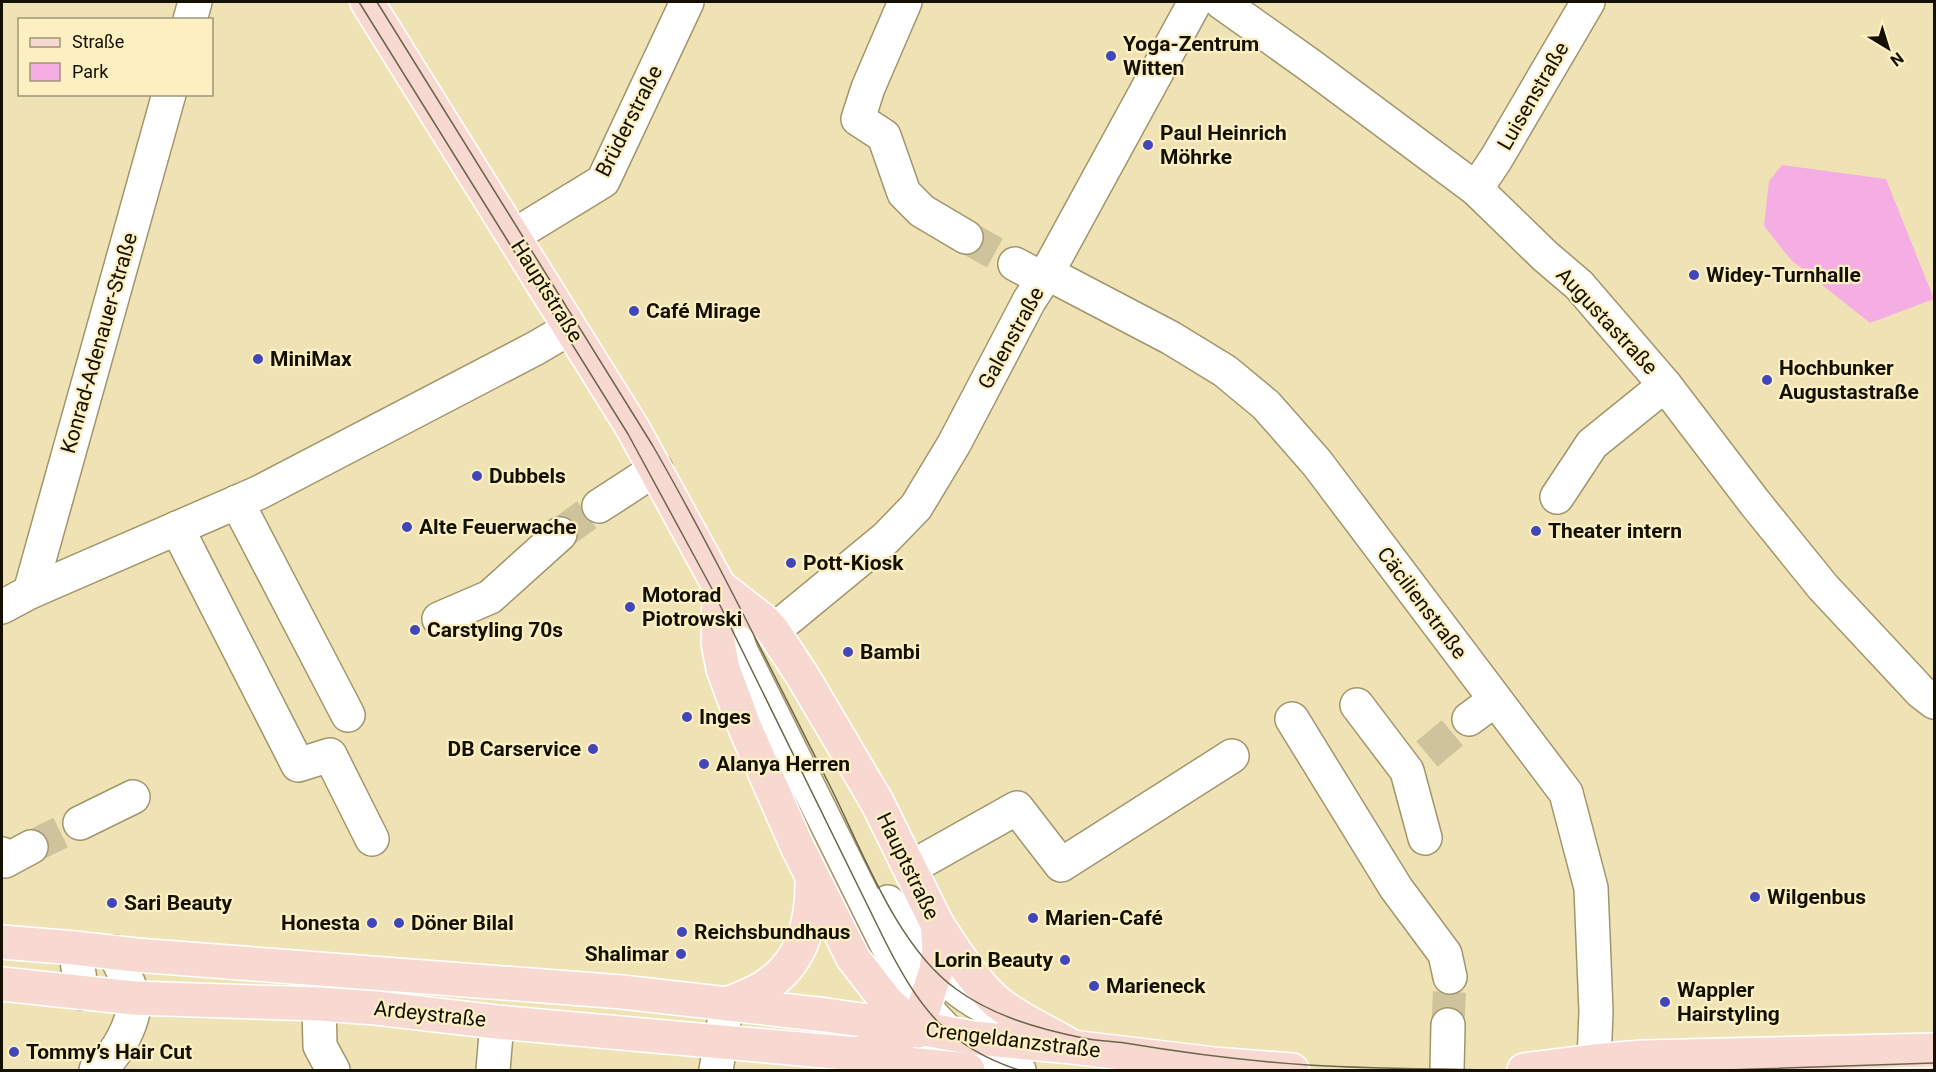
<svg xmlns="http://www.w3.org/2000/svg" width="1936" height="1072" font-family="Roboto,sans-serif">
	<style>
		.green { fill: #f4aee4 }
		.lines { fill: none; stroke-linecap: round; stroke-linejoin: round }
		.minor-tunnel { stroke: #cec39b; stroke-width: 33; stroke-dasharray: 33 16; stroke-linecap: butt }
		.minor-casing { stroke: #a1966b; stroke-width: 36 }
		.major-casing { stroke: #fff; stroke-width: 36 }
		.minor { stroke: #fff; stroke-width: 33 }
		.major { stroke: #f7d9d1; stroke-width: 33 }
		.tram { stroke: #6c654a; stroke-width: 1.5 }
		.poi-dot { fill: #4146bb; stroke: #fcf0c3; stroke-width: 2 }
		.labels { text-anchor: middle; dominant-baseline: central; stroke-width: 4.5; stroke-linejoin: round; paint-order: stroke }
		.poi-label { font-size: 21px; font-weight: bold; fill: #141002; stroke: #fcf0c3; text-anchor: start }
		.street-label { font-size: 21px; fill: #141002; stroke: #fcf0c3 }
	</style>
	<rect width="100%" height="100%" fill="#efe3b6"/>
	<polygon class="green" points="1782,165 1886,179 1934,299 1870,323 1791,260 1764,226 1769,181"/>
	<g class="lines">
		<g class="minor-tunnel">
			<polyline points="966,237 1015,264"/>
			<polyline points="560,534 599,506"/>
			<polyline points="1427,754 1469,719"/>
			<polyline points="31,847 80,823"/>
			<polyline points="1448,1025 1450,977"/>
		</g>
		<defs>
			<g id="minor">
				<polyline points="905,2 868,88 858,119 884,136 904,193 922,211 966,237"/>
				<polyline points="1221,2 1311,66 1476,189 1545,256 1579,285 1665,385 1755,503 1823,587 1921,692 1934,702"/>
				<polyline points="190,20 195,2"/>
				<polyline points="1476,189 1496,159 1588,2"/>
				<polyline points="513,236 603,181 687,2"/>
				<polyline points="1015,264 1043,279"/>
				<polyline points="1047,273 1171,338 1225,371 1266,405 1317,463 1566,793 1591,888 1596,1011 1594,1061"/>
				<polyline points="1557,497 1592,444 1665,385"/>
				<polyline points="237,502 348,715"/>
				<polyline points="599,506 656,469"/>
				<polyline points="177,528 298,765 330,755 372,839"/>
				<polyline points="720,591 741,651 885,941 911,990 924,1007 951,1035 973,1050 1019,1070"/>
				<polyline points="30,592 258,493 536,348 570,328"/>
				<polyline points="2,607 30,592 169,94"/>
				<polyline points="439,619 490,597 560,534"/>
				<polyline points="773,631 886,538 916,507 954,444 1029,301 1047,273 1195,2"/>
				<polyline points="1357,705 1407,771 1425,838"/>
				<polyline points="1292,719 1396,888 1445,954 1450,977"/>
				<polyline points="1469,719 1495,700"/>
				<polyline points="80,823 133,797"/>
				<polyline points="2,854 5,861 31,847"/>
				<polyline points="910,868 1017,808 1061,865 1232,756"/>
				<path d="M888,902C916,953 953,998 1010,1018"/>
				<polyline points="75,948 82,993"/>
				<polyline points="319,1004 320,1046 333,1070"/>
				<path d="M96,1070C115,1061 138,1017 133,997C130,983 120,965 114,952"/>
				<polyline points="493,1070 497,1022"/>
				<polyline points="716,1070 727,1004"/>
				<polyline points="1447,1070 1448,1025"/>
			</g>
			<g id="major">
				<polyline points="367,2 632,427 719,586 764,621 773,631 802,675 877,802 937,924 939,948 936,970 924,1007 913,1027 897,1039 879,1047 857,1054"/>
				<polyline points="719,586 718,643 723,669 745,728 797,846 853,958 887,1002 918,1031"/>
				<path d="M937,924C955,951 973,981 997,1002C1015,1017 1045,1031 1066,1043"/>
				<polyline points="2,942 75,948 136,955 622,992 826,1015 913,1027 974,1038 1072,1047 1214,1064 1292,1070"/>
				<polyline points="2,984 134,998 319,1004 376,1008 497,1022 857,1054 887,1062 968,1070"/>
				<path d="M727,1004C742,998 757,993 770,983C804,959 813,917 812,878"/>
				<polyline points="1524,1070 1594,1061 1642,1057 1934,1050"/>
			</g>
		</defs>
		<use href="#minor" class="minor-casing"/>
		<use href="#major" class="major-casing"/>
		<use href="#minor" class="minor"/>
		<use href="#major" class="major"/>
		<g class="tram">
			<path d="M359,2L628,434L711,587L885,941C918,1006 947,1047 1019,1070"/>
			<path d="M377,2L653,446C716,556 771,670 829,784C862,849 896,946 956,989C993,1016 1039,1029 1083,1038C1097,1041 1111,1041 1125,1043C1185,1053 1247,1061 1308,1065C1373,1069 1439,1069 1504,1070"/>
			<polyline points="1725,1070 1934,1063"/>
		</g>
	</g>
	<g class="poi-dot">
		<circle cx="1111" cy="56" r="6"/>
		<circle cx="1148" cy="145" r="6"/>
		<circle cx="1694" cy="275" r="6"/>
		<circle cx="634" cy="311" r="6"/>
		<circle cx="258" cy="359" r="6"/>
		<circle cx="1767" cy="380" r="6"/>
		<circle cx="477" cy="476" r="6"/>
		<circle cx="407" cy="527" r="6"/>
		<circle cx="1536" cy="531" r="6"/>
		<circle cx="791" cy="563" r="6"/>
		<circle cx="630" cy="607" r="6"/>
		<circle cx="415" cy="630" r="6"/>
		<circle cx="848" cy="652" r="6"/>
		<circle cx="687" cy="717" r="6"/>
		<circle cx="593" cy="749" r="6"/>
		<circle cx="704" cy="764" r="6"/>
		<circle cx="1755" cy="897" r="6"/>
		<circle cx="112" cy="903" r="6"/>
		<circle cx="1033" cy="918" r="6"/>
		<circle cx="372" cy="923" r="6"/>
		<circle cx="399" cy="923" r="6"/>
		<circle cx="682" cy="932" r="6"/>
		<circle cx="681" cy="954" r="6"/>
		<circle cx="1065" cy="960" r="6"/>
		<circle cx="1094" cy="986" r="6"/>
		<circle cx="1665" cy="1002" r="6"/>
		<circle cx="14" cy="1052" r="6"/>
	</g>
	<g class="labels">
		<g class="poi-label">
			<text x="1123" y="44">Yoga-Zentrum<tspan x="1123" dy="24">Witten</tspan></text>
			<text x="1160" y="133">Paul Heinrich<tspan x="1160" dy="24">Möhrke</tspan></text>
			<text x="1706" y="275">Widey-Turnhalle</text>
			<text x="646" y="311">Café Mirage</text>
			<text x="270" y="359">MiniMax</text>
			<text x="1779" y="368">Hochbunker<tspan x="1779" dy="24">Augustastraße</tspan></text>
			<text x="489" y="476">Dubbels</text>
			<text x="419" y="527">Alte Feuerwache</text>
			<text x="1548" y="531">Theater intern</text>
			<text x="803" y="563">Pott-Kiosk</text>
			<text x="642" y="595">Motorad<tspan x="642" dy="24">Piotrowski</tspan></text>
			<text x="427" y="630">Carstyling 70s</text>
			<text x="860" y="652">Bambi</text>
			<text x="699" y="717">Inges</text>
			<text x="581" y="749" text-anchor="end">DB Carservice</text>
			<text x="716" y="764">Alanya Herren</text>
			<text x="1767" y="897">Wilgenbus</text>
			<text x="124" y="903">Sari Beauty</text>
			<text x="1045" y="918">Marien-Café</text>
			<text x="360" y="923" text-anchor="end">Honesta</text>
			<text x="411" y="923">Döner Bilal</text>
			<text x="694" y="932">Reichsbundhaus</text>
			<text x="669" y="954" text-anchor="end">Shalimar</text>
			<text x="1053" y="960" text-anchor="end">Lorin Beauty</text>
			<text x="1106" y="986">Marieneck</text>
			<text x="1677" y="990">Wappler<tspan x="1677" dy="24">Hairstyling</tspan></text>
			<text x="26" y="1052">Tommy’s Hair Cut</text>
		</g>
		<g class="street-label">
			<text transform="translate(1533 96) rotate(-60)">Luisenstraße</text>
			<text transform="translate(629 121) rotate(-63)">Brüderstraße</text>
			<text transform="translate(547 291) rotate(58)">Hauptstraße</text>
			<text transform="translate(1607 321) rotate(47)">Augustastraße</text>
			<text transform="translate(1011 338) rotate(-61)">Galenstraße</text>
			<text transform="translate(99 343) rotate(-74)">Konrad-Adenauer-Straße</text>
			<text transform="translate(1422 603) rotate(53)">Cäcilienstraße</text>
			<text transform="translate(908 866) rotate(64)">Hauptstraße</text>
			<text transform="translate(430 1014) rotate(6)">Ardeystraße</text>
			<text transform="translate(1013 1040) rotate(7)">Crengeldanzstraße</text>
		</g>
	</g>
	<rect width="1936" height="1072" fill="none" stroke="#141002" stroke-width="6"/>
	<rect x="18" y="18" width="195" height="78" fill="#fcf0c3" stroke="#9f9676" stroke-width="1.5"/>
	<rect x="30" y="38" width="30" height="9" fill="#f7d9d1" stroke="#9f9676" stroke-width="1.5"/>
	<text x="72" y="48" font-size="18" fill="#141002">Straße</text>
	<rect x="30" y="63" width="30" height="18" fill="#f4aee4" stroke="#9f9676" stroke-width="1.5"/>
	<text x="72" y="78" font-size="18" fill="#141002">Park</text>
	<g transform="translate(1888 48) rotate(142)" stroke="#fcf0c3" stroke-width="4.5" paint-order="stroke">
	<path d="M0-4.5L10 22L0 15L-10 22Z" fill="#141002"/>
	<text y="-9" font-size="16" font-weight="bold" text-anchor="middle" fill="#141002">N</text>
	</g>
</svg>
